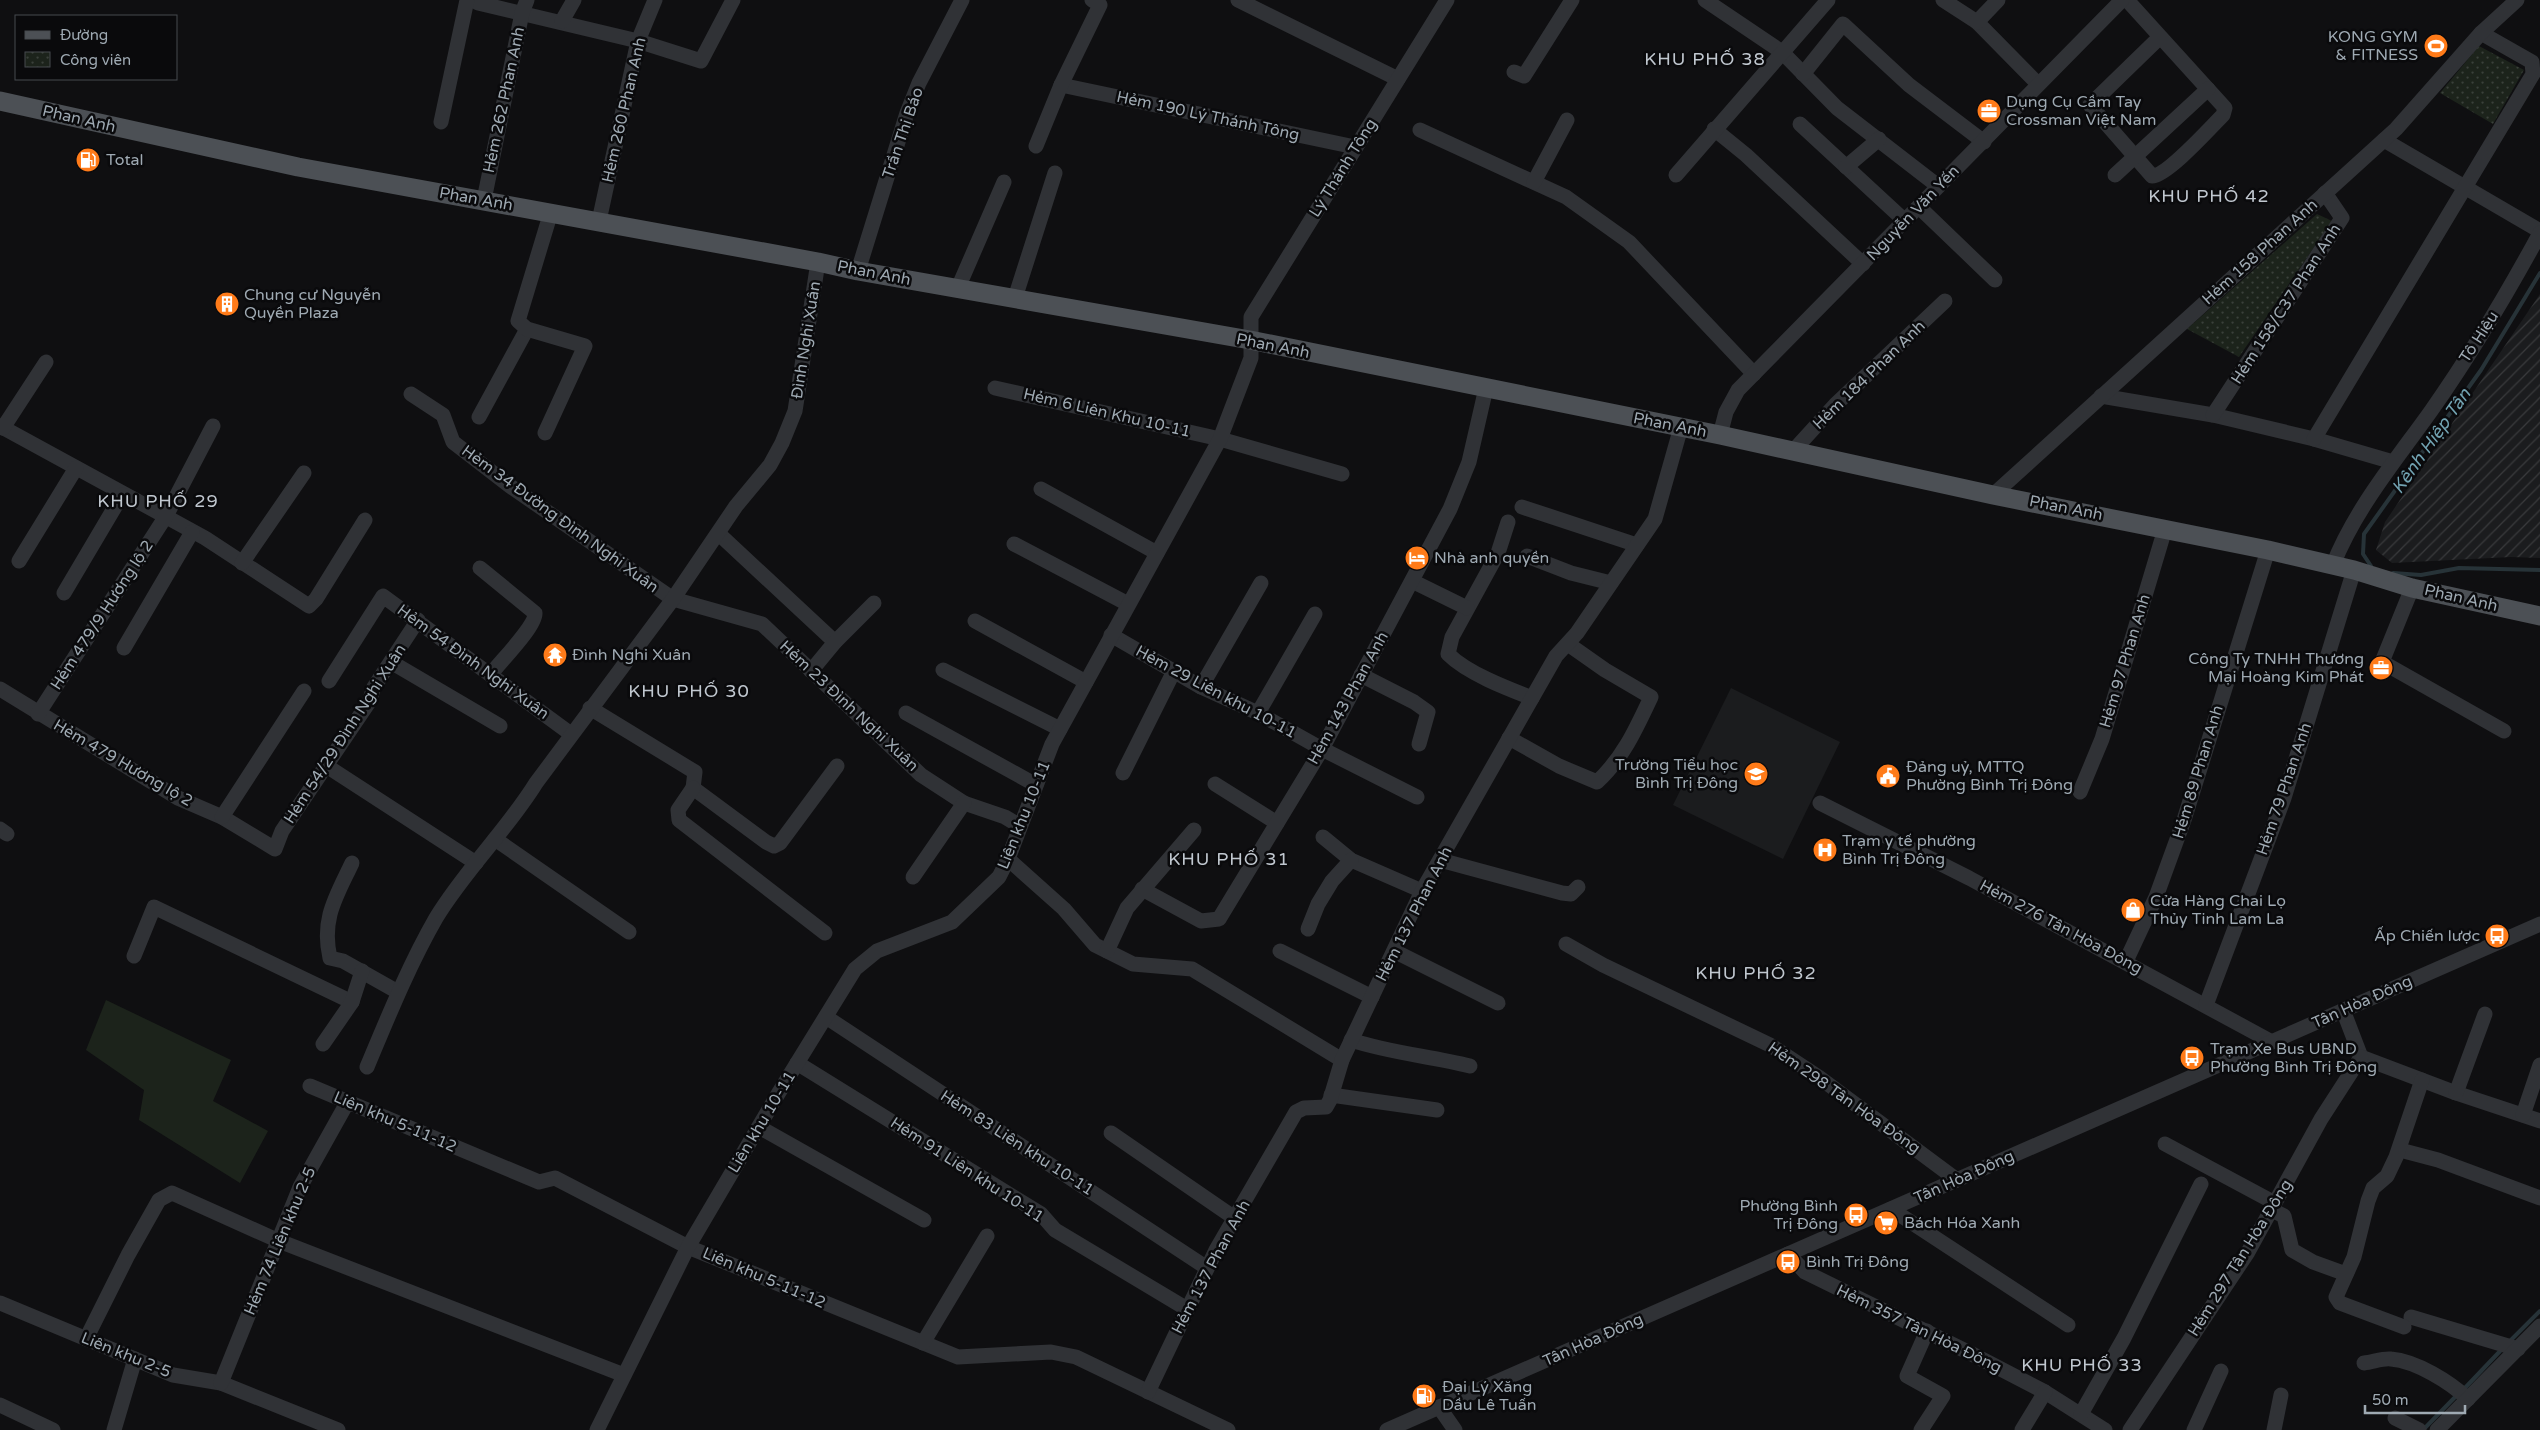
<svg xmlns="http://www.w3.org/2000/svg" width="2540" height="1430" font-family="'Varela Round',sans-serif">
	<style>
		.built { fill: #1b1c1e }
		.industrial { fill: url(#industrial-furrows) }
		.grass { fill: #1c231b }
		.park { fill: url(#park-dots) }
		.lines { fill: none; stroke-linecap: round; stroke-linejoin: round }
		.stream { stroke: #273338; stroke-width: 4 }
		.minor { stroke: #303236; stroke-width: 15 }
		.major { stroke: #4c5055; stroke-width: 19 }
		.labels { text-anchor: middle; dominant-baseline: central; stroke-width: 5; stroke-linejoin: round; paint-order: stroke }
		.poi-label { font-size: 16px; fill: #9faab3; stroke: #0a0a0c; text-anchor: start }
		.street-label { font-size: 16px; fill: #9faab3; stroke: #0a0a0c }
		.neighbourhood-label { font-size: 18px; letter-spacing: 1px; fill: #c0c7cf; stroke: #0a0a0c }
		.water-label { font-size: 18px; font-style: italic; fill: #72a3b2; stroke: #0a0a0c }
	</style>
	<defs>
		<pattern id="industrial-furrows" width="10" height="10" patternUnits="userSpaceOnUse" patternTransform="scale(1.25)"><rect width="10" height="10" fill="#1b1c1e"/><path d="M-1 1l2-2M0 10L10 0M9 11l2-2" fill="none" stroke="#393a3c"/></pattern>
		<pattern id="park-dots" width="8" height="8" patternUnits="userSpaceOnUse" patternTransform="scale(1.25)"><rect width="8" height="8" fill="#1c231b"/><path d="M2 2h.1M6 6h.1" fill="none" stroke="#3a403a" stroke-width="1.8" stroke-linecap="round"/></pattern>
	</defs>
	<rect width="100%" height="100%" fill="#0f0f11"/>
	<polygon class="built" points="1731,688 1840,742 1783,859 1673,805"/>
	<polygon class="industrial" points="2540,294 2540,558 2511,557 2392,563 2376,550 2385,522"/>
	<polygon class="grass" points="106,1000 231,1060 213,1101 268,1131 240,1183 139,1120 144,1090 86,1050"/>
	<g class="park">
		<polygon points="2479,46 2524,70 2493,124 2440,93"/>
		<polygon points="2317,214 2332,221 2239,357 2187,329"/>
	</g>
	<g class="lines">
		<g class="stream">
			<polyline points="2371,566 2363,554 2364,534 2481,370 2540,273"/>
			<polyline points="2393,573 2421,575 2459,568 2540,570"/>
			<polyline points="2510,1341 2540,1311"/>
			<polyline points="2463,1390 2503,1348"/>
			<polyline points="2423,1430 2458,1394"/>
		</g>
		<g class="minor">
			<polyline points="478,0 478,3 638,41 701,61 733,0"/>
			<polyline points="1238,0 1398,79"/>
			<polyline points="1705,0 1782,52 1837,108 1938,186"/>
			<polyline points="1943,0 1977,22 2038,84"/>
			<path d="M2127,0L2225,108L2223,115C2211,127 2167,176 2152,176L2090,105L2160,37"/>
			<polyline points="562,21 574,0"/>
			<polyline points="1977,22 1998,0"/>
			<polyline points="1514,72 1524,76 1572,0"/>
			<polyline points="1803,74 1843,24 1909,85 1984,142"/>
			<polyline points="1061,85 1355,147"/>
			<polyline points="441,122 467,0"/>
			<polyline points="1800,124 1905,221"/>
			<polyline points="1714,129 1746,155 1863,264"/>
			<polyline points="1420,130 1566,197 1629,242 1754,374"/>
			<polyline points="2384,140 2540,231"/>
			<polyline points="1036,146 1061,85 1100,5 1092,0"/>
			<polyline points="1846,167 1879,139"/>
			<polyline points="1676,175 1828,0"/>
			<polyline points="2115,175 2208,89"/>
			<polyline points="1534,182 1567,120"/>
			<polyline points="484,200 522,13 527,0"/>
			<polyline points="1919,207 1995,280"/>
			<polyline points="599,221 638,41 655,0"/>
			<polyline points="858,271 907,113 919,83 962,0"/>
			<polyline points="958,288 1004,182"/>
			<polyline points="1015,298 1055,173"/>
			<polyline points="995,388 1220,439 1342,474"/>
			<polyline points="411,394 443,415 453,442 510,486 673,599 762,624 921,775 964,803 1005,817 1020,826"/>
			<polyline points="2101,396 2213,415 2314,439 2393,462"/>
			<polyline points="2213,415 2342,218 2325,193"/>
			<polyline points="479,417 527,329"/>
			<polyline points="0,426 205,538 309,606 316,599 365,520"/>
			<polyline points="3,428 46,362"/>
			<polyline points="545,433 585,346 527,329 518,321 551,212"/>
			<polyline points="1720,435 1726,412 1738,390 2122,0"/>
			<polyline points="2314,439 2533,74 2532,62 2481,33"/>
			<polyline points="1794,450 1835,405 1945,301"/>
			<polyline points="1041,489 1157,553"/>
			<polyline points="1993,495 2396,129 2481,33 2517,0"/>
			<polyline points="1522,507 1637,545"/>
			<path d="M1508,522L1498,553L1452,637L1448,654C1467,673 1506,688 1532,698"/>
			<polyline points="719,534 835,642"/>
			<polyline points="1014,544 1128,604"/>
			<polyline points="1527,556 1571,573 1611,583"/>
			<polyline points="19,561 76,468"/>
			<polyline points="242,563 304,473"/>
			<path d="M2333,565C2355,509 2396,460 2431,411C2471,354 2507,294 2540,233"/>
			<path d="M480,568L535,613C536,626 500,662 491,674"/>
			<polyline points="1412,581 1467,608"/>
			<polyline points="2412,588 2382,662 2504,731"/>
			<polyline points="64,593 122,495"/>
			<polyline points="975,621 1086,682"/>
			<polyline points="1111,635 1201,687 1258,713 1322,749 1417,797"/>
			<polyline points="124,648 192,532"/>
			<polyline points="391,662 500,726"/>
			<polyline points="943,670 1060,729"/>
			<polyline points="811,671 835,642 874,603"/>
			<polyline points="1361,675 1414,702 1428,712 1419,744"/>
			<polyline points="329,681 383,596 571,734"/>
			<polyline points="1201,687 1261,583"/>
			<polyline points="0,689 178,798 222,817 275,849 282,831 369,702 374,687 418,620"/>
			<polyline points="590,708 695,772 693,788 766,842 774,846 780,843 837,766"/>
			<polyline points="906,713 1036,785"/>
			<polyline points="1258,713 1315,614"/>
			<polyline points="38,714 166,516 213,426"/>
			<path d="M1509,738L1559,766L1597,782C1623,758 1636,729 1651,697L1605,670L1568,644"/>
			<polyline points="325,765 476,863"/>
			<polyline points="1123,773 1174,671"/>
			<polyline points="1215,784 1277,823"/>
			<polyline points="693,788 678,810 679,820 825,933"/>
			<polyline points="2080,792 2102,739 2165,529"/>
			<polyline points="1820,803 1969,878 2272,1042"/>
			<polyline points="222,817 304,691"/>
			<polyline points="0,829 7,834"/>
			<polyline points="1323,837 1351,860 1422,891"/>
			<polyline points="495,839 629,932"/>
			<polyline points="1008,859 1064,909 1095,945 1133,964 1192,969 1342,1060"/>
			<polyline points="1440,860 1562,893 1571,894 1578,887"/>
			<path d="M352,863C336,897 321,919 330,958L343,961L398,992"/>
			<polyline points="913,877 964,803"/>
			<polyline points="1142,889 1201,921 1219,919 1322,749 1450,509 1469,462 1486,388"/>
			<polyline points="1308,929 1318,904 1332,881 1351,860"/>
			<polyline points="1566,944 1603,965 1770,1045 1820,1078 1957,1180"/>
			<polyline points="1107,951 1127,908 1194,830"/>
			<polyline points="1280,951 1372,997"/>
			<polyline points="1394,951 1498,1003"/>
			<polyline points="134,956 154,907 352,1002"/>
			<polyline points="2126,961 2156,897 2184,820 2268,550"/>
			<polyline points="2206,1005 2284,798 2354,570"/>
			<polyline points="2343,1010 2361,1057"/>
			<polyline points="826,1017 1207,1268"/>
			<path d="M1351,1040C1390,1053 1430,1056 1470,1066"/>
			<polyline points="323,1044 352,1002 362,971"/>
			<polyline points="2361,1057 2456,1093 2540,1121"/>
			<polyline points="797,1063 1041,1214 1055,1230 1187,1309"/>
			<path d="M367,1067C388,1017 409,965 436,918C465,870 507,830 536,783L673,599L736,506L770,465L782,443L795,411L818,262"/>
			<polyline points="310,1086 539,1182 555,1178 688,1247 958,1357 1051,1352 1076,1357 1228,1430"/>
			<polyline points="2456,1093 2485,1014"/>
			<polyline points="1331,1095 1437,1110"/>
			<polyline points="2523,1115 2540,1065"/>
			<polyline points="759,1127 924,1220"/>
			<polyline points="1111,1133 1236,1219"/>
			<polyline points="2165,1144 2275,1203"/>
			<polyline points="2400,1150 2438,1160 2540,1198"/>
			<polyline points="1891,1209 2068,1325"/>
			<polyline points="2272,1210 2284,1216 2292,1250 2313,1262 2346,1274"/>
			<polyline points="1788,1254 1805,1272 1972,1354 2045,1392 2105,1430"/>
			<polyline points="0,1303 173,1375 221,1383 338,1430"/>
			<polyline points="2411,1317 2518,1349"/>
			<polyline points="2404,1327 2340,1303 2336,1297 2354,1257 2368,1201 2373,1188 2387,1176 2396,1157 2422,1080"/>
			<polyline points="86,1339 128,1255 159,1200 172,1193 279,1241 624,1375"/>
			<polyline points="923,1343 987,1236"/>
			<path d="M2364,1363C2373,1362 2383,1358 2391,1359C2416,1361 2450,1382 2468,1399"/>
			<polyline points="221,1383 300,1187 347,1103"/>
			<polyline points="1148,1392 1216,1250 1296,1112 1304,1108 1326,1107 1330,1100 1342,1060 1422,891 1556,656 1577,633 1655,519 1681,427"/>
			<polyline points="0,1405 53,1430"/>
			<polyline points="1439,1407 1455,1430"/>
			<polyline points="2081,1414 2124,1338 2201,1184"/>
			<polyline points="2395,1418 2419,1430"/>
			<polyline points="114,1430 135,1359"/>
			<polyline points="597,1430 688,1247 778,1094 855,969 877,951 952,922 999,877 1008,859 1052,744 1220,439 1251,358 1251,317 1447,0"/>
			<polyline points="1387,1430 2540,924"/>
			<polyline points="1921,1430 1943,1396 1907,1376 1927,1331"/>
			<polyline points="2022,1430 2045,1392"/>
			<polyline points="2130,1430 2248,1252 2321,1119 2361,1057"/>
			<polyline points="2194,1430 2221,1371"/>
			<polyline points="2274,1430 2281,1395"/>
			<polyline points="2437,1430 2540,1326"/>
		</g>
		<polyline class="major" points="0,101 298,167 818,262 858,271 1250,340 1720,435 1993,495 2268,550 2354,570 2412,588 2540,616"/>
	</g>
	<defs>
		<symbol id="stadium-disc" viewBox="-11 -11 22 22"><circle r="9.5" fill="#ff7b19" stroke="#0a0a0c"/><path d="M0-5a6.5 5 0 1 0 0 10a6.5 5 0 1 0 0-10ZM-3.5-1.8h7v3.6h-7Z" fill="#fff"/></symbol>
		<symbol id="office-disc" viewBox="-11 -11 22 22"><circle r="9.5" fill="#ff7b19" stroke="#0a0a0c"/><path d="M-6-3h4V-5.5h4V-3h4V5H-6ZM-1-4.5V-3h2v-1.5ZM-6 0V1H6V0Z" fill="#fff"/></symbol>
		<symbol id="fuel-disc" viewBox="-11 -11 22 22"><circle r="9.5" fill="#ff7b19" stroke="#0a0a0c"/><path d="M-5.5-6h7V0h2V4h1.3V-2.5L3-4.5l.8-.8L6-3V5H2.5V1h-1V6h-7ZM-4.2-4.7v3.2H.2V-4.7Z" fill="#fff"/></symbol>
		<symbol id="building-disc" viewBox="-11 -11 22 22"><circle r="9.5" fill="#ff7b19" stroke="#0a0a0c"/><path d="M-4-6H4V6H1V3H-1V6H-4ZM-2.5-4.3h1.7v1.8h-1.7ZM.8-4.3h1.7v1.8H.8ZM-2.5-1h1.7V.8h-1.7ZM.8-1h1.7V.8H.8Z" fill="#fff"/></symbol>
		<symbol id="hotel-disc" viewBox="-11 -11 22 22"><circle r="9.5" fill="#ff7b19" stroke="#0a0a0c"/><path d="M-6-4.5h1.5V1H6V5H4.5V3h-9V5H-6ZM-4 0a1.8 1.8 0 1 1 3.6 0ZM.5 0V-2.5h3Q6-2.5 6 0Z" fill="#fff"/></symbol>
		<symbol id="temple-disc" viewBox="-11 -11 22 22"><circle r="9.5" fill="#ff7b19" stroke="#0a0a0c"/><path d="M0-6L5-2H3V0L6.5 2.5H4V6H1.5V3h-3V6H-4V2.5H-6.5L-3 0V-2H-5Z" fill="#fff"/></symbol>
		<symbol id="school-disc" viewBox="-11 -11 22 22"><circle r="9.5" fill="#ff7b19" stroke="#0a0a0c"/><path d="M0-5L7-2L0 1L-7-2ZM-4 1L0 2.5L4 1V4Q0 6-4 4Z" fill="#fff"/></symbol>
		<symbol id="civic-disc" viewBox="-11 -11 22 22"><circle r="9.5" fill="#ff7b19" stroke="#0a0a0c"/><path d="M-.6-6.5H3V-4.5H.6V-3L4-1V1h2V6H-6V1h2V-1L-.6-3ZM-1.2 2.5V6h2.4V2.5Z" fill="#fff"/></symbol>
		<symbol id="hospital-disc" viewBox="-11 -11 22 22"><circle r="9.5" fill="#ff7b19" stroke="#0a0a0c"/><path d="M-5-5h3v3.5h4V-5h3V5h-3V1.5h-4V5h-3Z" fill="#fff"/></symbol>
		<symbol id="shop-disc" viewBox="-11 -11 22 22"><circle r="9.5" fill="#ff7b19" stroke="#0a0a0c"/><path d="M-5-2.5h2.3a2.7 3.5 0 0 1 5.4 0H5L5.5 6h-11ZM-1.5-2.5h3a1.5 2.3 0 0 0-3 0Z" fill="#fff"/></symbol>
		<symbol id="bus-disc" viewBox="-11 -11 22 22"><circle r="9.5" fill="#ff7b19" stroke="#0a0a0c"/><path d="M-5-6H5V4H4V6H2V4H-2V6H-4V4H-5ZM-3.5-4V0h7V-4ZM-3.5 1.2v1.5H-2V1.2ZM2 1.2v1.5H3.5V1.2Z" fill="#fff"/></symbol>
		<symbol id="supermarket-disc" viewBox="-11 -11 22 22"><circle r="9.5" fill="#ff7b19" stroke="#0a0a0c"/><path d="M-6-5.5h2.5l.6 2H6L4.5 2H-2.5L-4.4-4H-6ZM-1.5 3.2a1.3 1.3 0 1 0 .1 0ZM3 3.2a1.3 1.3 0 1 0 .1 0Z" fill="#fff"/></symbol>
	</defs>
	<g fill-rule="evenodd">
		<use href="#stadium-disc" x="2422" y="32" width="28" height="28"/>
		<use href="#office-disc" x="1975" y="97" width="28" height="28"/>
		<use href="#fuel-disc" x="74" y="146" width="28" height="28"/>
		<use href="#building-disc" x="213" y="290" width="28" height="28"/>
		<use href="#hotel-disc" x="1403" y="544" width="28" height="28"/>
		<use href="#temple-disc" x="541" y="641" width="28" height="28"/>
		<use href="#office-disc" x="2367" y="654" width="28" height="28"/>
		<use href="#school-disc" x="1742" y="760" width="28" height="28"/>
		<use href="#civic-disc" x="1874" y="762" width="28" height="28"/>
		<use href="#hospital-disc" x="1811" y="836" width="28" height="28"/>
		<use href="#shop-disc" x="2119" y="896" width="28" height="28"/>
		<use href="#bus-disc" x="2483" y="922" width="28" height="28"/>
		<use href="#bus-disc" x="2178" y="1044" width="28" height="28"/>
		<use href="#bus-disc" x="1842" y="1201" width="28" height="28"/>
		<use href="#supermarket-disc" x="1872" y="1209" width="28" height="28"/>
		<use href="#bus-disc" x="1774" y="1248" width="28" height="28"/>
		<use href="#fuel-disc" x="1410" y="1382" width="28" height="28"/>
	</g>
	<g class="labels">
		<g class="poi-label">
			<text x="2418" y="37" text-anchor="end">KONG GYM<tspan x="2418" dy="18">&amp; FITNESS</tspan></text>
			<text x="2006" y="102">Dụng Cụ Cầm Tay<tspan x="2006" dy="18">Crossman Việt Nam</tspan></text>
			<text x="106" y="160">Total</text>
			<text x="244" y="295">Chung cư Nguyễn<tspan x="244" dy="18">Quyền Plaza</tspan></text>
			<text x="1434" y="558">Nhà anh quyền</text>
			<text x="572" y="655">Đình Nghi Xuân</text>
			<text x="2364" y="659" text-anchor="end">Công Ty TNHH Thương<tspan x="2364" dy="18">Mại Hoàng Kim Phát</tspan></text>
			<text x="1738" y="765" text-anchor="end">Trường Tiểu học<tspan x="1738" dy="18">Bình Trị Đông</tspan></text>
			<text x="1906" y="767">Đảng uỷ, MTTQ<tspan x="1906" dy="18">Phường Bình Trị Đông</tspan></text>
			<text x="1842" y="841">Trạm y tế phường<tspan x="1842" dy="18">Bình Trị Đông</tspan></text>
			<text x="2150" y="901">Cửa Hàng Chai Lọ<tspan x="2150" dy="18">Thủy Tinh Lam La</tspan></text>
			<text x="2480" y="936" text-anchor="end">Ấp Chiến lược</text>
			<text x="2210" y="1049">Trạm Xe Bus UBND<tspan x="2210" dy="18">Phường Bình Trị Đông</tspan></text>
			<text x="1838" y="1206" text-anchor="end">Phường Bình<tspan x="1838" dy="18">Trị Đông</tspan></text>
			<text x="1904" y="1223">Bách Hóa Xanh</text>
			<text x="1806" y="1262">Bình Trị Đông</text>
			<text x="1442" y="1387">Đại Lý Xăng<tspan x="1442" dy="18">Dầu Lê Tuấn</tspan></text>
		</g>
		<g class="street-label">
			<text transform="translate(504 100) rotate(-78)">Hẻm 262 Phan Anh</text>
			<text transform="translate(624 110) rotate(-77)">Hẻm 260 Phan Anh</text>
			<text transform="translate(1208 116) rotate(12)">Hẻm 190 Lý Thánh Tông</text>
			<text transform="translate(79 119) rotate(13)">Phan Anh</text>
			<text transform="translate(903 133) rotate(-71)">Trần Thị Báo</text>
			<text transform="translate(1343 168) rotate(-58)">Lý Thánh Tông</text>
			<text transform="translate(476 199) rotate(10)">Phan Anh</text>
			<text transform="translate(1913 213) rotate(-46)">Nguyễn Văn Yến</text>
			<text transform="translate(2260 252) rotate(-42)">Hẻm 158 Phan Anh</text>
			<text transform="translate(874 273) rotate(11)">Phan Anh</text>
			<text transform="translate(2286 304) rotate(-57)">Hẻm 158/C37 Phan Anh</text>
			<text transform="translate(2479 337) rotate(-57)">Tô Hiệu</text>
			<text transform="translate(806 340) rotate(-81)">Đình Nghi Xuân</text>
			<text transform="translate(1273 346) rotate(11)">Phan Anh</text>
			<text transform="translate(1869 375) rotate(-44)">Hẻm 184 Phan Anh</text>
			<text transform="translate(1107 413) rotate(13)">Hẻm 6 Liên Khu 10-11</text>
			<text transform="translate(1670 425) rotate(11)">Phan Anh</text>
			<text transform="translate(2066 508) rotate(11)">Phan Anh</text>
			<text transform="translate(560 519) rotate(36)">Hẻm 34 Đường Đình Nghi Xuân</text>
			<text transform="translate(2461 598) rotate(13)">Phan Anh</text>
			<text transform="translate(102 615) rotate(-57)">Hẻm 479/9 Hương lộ 2</text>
			<text transform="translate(2125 661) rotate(-73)">Hẻm 97 Phan Anh</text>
			<text transform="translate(473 662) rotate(36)">Hẻm 54 Đình Nghi Xuân</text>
			<text transform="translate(1216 692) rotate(28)">Hẻm 29 Liên khu 10-11</text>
			<text transform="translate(1348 698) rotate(-61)">Hẻm 143 Phan Anh</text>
			<text transform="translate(849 706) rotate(43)">Hẻm 23 Đình Nghi Xuân</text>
			<text transform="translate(345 734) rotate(-57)">Hẻm 54/29 Đình Nghi Xuân</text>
			<text transform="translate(123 763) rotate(30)">Hẻm 479 Hương lộ 2</text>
			<text transform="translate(2198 772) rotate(-73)">Hẻm 89 Phan Anh</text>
			<text transform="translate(2284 789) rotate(-71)">Hẻm 79 Phan Anh</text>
			<text transform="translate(1024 815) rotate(-68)">Liên khu 10-11</text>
			<text transform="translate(1414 914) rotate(-63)">Hẻm 137 Phan Anh</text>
			<text transform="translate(2061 927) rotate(28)">Hẻm 276 Tân Hòa Đông</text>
			<text transform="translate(2362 1002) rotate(-24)">Tân Hòa Đông</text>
			<text transform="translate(1844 1098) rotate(35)">Hẻm 298 Tân Hòa Đông</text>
			<text transform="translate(395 1122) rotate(23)">Liên khu 5-11-12</text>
			<text transform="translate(762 1122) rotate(-59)">Liên khu 10-11</text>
			<text transform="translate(1017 1143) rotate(33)">Hẻm 83 Liên khu 10-11</text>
			<text transform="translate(967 1170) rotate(33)">Hẻm 91 Liên khu 10-11</text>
			<text transform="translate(1964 1177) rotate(-24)">Tân Hòa Đông</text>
			<text transform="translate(280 1241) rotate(-67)">Hẻm 74 Liên khu 2-5</text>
			<text transform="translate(2240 1258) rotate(-58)">Hẻm 297 Tân Hòa Đông</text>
			<text transform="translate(1211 1267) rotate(-62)">Hẻm 137 Phan Anh</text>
			<text transform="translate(764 1278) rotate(23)">Liên khu 5-11-12</text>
			<text transform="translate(1919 1329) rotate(26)">Hẻm 357 Tân Hòa Đông</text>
			<text transform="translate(1593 1340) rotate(-24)">Tân Hòa Đông</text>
			<text transform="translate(126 1355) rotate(22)">Liên khu 2-5</text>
		</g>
		<g class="neighbourhood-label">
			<text x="1705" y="59">KHU PHỐ 38</text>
			<text x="2209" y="196">KHU PHỐ 42</text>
			<text x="158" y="501">KHU PHỐ 29</text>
			<text x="689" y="691">KHU PHỐ 30</text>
			<text x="1229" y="859">KHU PHỐ 31</text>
			<text x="1756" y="973">KHU PHỐ 32</text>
			<text x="2082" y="1365">KHU PHỐ 33</text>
		</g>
		<g class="water-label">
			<text transform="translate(2431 441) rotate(-55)">Kênh Hiệp Tân</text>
		</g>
	</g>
	<rect x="15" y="15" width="162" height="65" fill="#0a0a0c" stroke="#464a4f"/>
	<rect x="25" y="31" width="25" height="8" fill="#4c5055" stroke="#464a4f"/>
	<text x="60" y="40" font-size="15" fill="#9faab3">Đường</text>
	<rect x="25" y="52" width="25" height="15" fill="url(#park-dots)" stroke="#464a4f"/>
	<text x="60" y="65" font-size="15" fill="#9faab3">Công viên</text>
	<path d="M2365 1405v8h100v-8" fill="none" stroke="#9faab3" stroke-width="2.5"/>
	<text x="2372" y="1405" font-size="15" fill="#9faab3" stroke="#0a0a0c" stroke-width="4" paint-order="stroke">50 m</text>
</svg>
